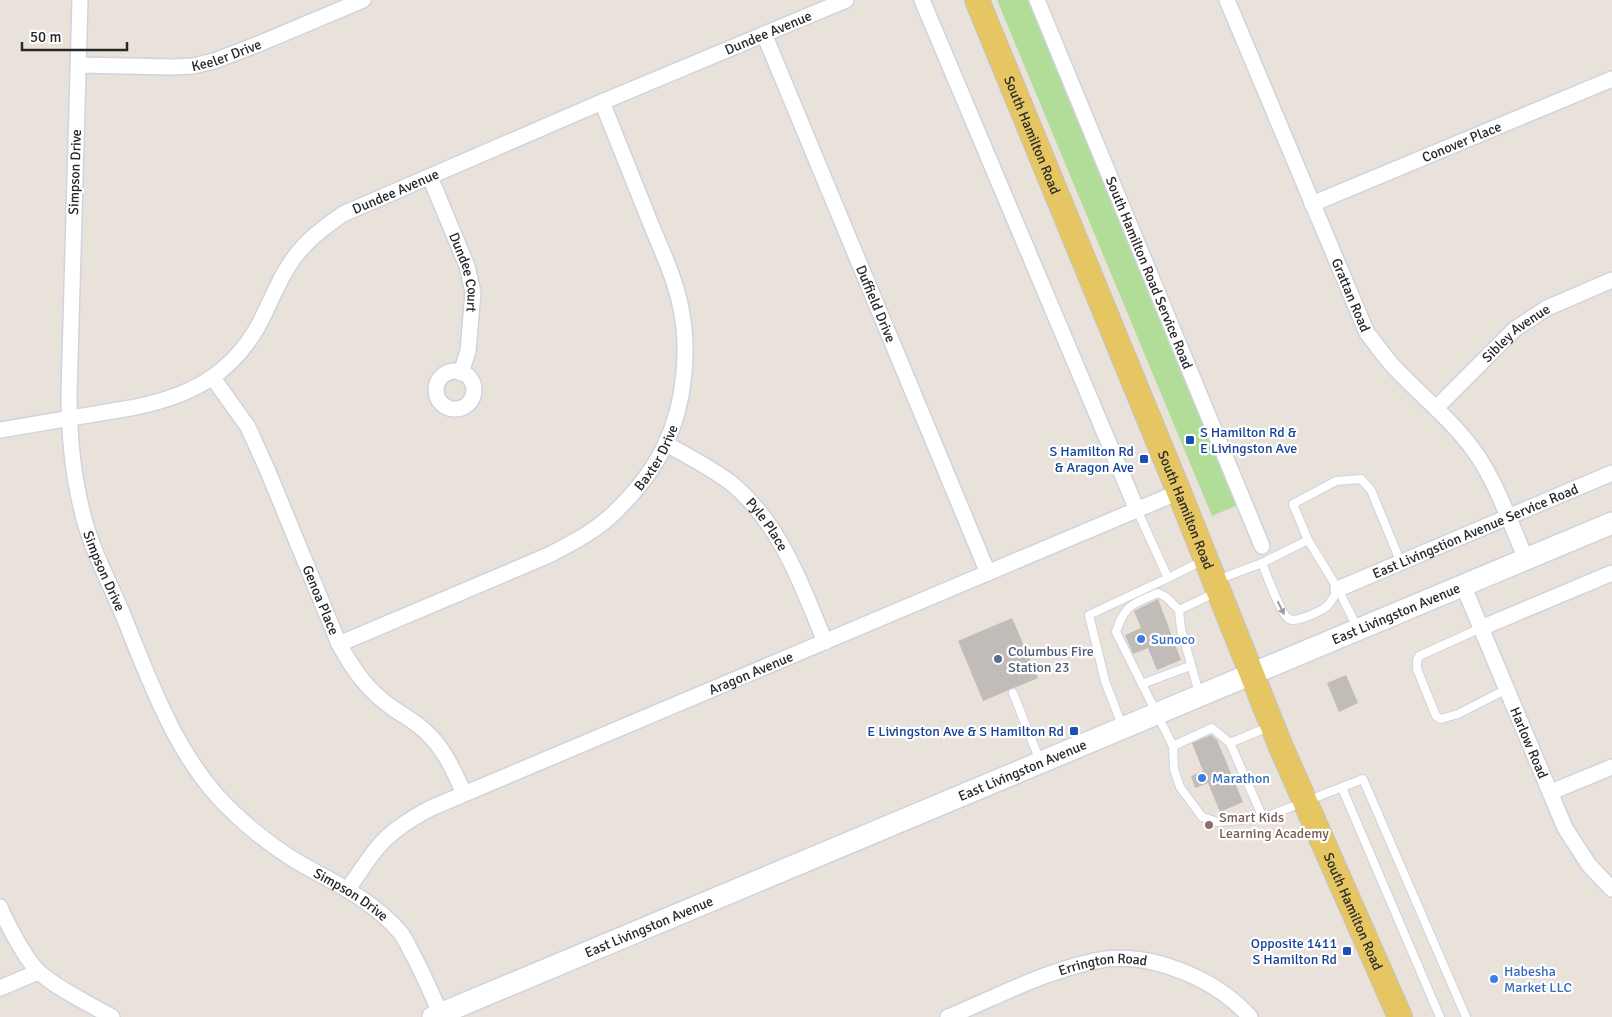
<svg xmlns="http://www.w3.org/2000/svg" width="1612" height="1017" font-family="Signika,sans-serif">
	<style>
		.green { fill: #b1dd99 }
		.building { fill: #c1bcb7 }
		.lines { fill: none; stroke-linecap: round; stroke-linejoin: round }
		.lane-casing { stroke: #cfd3e0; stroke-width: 10 }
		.street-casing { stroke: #cfd3e0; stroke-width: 18 }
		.secondary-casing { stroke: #cfd3e0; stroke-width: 24 }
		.primary-casing { stroke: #c3c3c3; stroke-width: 26 }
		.lane { stroke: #fff; stroke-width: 8 }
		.street { stroke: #fff; stroke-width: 15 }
		.secondary { stroke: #fff; stroke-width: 21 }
		.primary { stroke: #e6c662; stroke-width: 24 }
		.oneway { fill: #9e9e9e }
		.transit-dot { fill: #1a4fb4; stroke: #fff; stroke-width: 2 }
		.shop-dot { fill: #3f7fe0; stroke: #fff; stroke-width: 2 }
		.service-dot { fill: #5c6f8a; stroke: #fff; stroke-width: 2 }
		.education-dot { fill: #8d6e63; stroke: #fff; stroke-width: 2 }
		.labels { text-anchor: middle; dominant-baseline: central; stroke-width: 4.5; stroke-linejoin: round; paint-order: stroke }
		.street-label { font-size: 14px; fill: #282828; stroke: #fff }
		.transit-label { font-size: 14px; fill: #164399; stroke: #fff; text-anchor: end }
		.shop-label { font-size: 14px; fill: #366cbe; stroke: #fff; text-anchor: start }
		.service-label { font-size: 14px; fill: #4e5e75; stroke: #fff; text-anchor: start }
		.education-label { font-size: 14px; fill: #785e54; stroke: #fff; text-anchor: start }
	</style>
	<rect width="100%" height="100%" fill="#e9e2da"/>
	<polygon class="green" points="997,0 1028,0 1238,505 1212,516"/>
	<g class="building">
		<polygon points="1158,599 1181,660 1157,670 1148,648 1133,654 1125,635 1141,628 1134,611"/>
		<polygon points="1012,618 1038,678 983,701 958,641"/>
		<polygon points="1346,675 1358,703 1339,712 1327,683"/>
		<polygon points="1211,735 1217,740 1243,802 1220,812 1208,783 1195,788 1191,776 1203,771 1192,743"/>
	</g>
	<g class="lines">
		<defs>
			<g id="lane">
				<polyline points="1137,510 1168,578 1204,560"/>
				<polyline points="1308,540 1293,504 1336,481 1361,479 1371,490 1401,563"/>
				<path d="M1262,563C1266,573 1281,615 1289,619C1296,622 1304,617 1311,615C1330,606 1328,607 1338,589"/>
				<polyline points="1217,580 1262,563 1308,540 1338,589 1357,627"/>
				<path d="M1179,610L1166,597L1158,593C1133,604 1125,604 1116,632L1173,746L1212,728L1230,743"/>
				<polyline points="1481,628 1419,656 1417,661 1417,669 1436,716 1441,719 1458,714 1507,689"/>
				<polyline points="1142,684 1190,666"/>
				<polyline points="1013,693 1040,761"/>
				<polyline points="1199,693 1181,629 1179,610 1217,592"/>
				<polyline points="1271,726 1230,743 1263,818 1363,779 1466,1017"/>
				<polyline points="1123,728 1105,681 1089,615 1168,578"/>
				<polyline points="1173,746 1174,769 1180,787 1202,817 1218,822 1263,818"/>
				<polyline points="1342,788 1440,1017"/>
			</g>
			<g id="street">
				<path id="s1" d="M80,0L69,394C69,435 72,471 82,511C90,545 107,578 121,610C150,681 177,762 236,815C254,832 275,848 296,861C334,883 370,898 400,932C404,937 408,945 411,951C423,973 432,995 442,1017"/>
				<polyline points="922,0 1137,510"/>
				<path id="s2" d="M1037,0L1262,546"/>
				<path id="s3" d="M1227,0L1367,333C1376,344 1384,356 1393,366C1422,397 1456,423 1479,458C1499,489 1511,525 1526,559"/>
				<path id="s4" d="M764,34L988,573"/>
				<path id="s5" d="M79,65L172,67L193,66L214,61L256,45L363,0"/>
				<path id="s6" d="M430,177L467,266L473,292L468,351L461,373"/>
				<path id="s7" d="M1312,204L1612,79"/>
				<circle cx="455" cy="390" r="19"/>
				<path id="s8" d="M213,378L248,427L267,469L339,644C354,671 368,691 394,709C406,717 418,723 428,734C445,750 454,772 464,793"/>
				<path id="s9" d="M1436,408L1515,329L1547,308L1612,280"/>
				<path id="s10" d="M0,430L136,407C189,396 229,376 257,328C272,301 281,271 302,248C314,234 329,224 343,214L602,102L846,0"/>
				<path id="s11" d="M666,444C688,456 711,468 731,483C780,523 802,585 825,642"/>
				<path id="s12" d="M1463,585L1565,828L1589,865L1612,889"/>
				<path id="s13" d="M1338,589L1612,473"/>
				<polyline points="1481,628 1612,573"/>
				<path id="s14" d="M339,644L549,555C574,542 599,529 618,509C637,490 654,469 665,445C685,404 690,348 680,304C674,276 661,249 650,222C634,182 618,142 602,102"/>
				<polyline points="1551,792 1612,767"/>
				<path id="s15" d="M348,889C358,875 367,860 378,847C392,830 412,818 431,808L1179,492"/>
				<path d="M0,907C7,924 27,962 40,973C61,991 88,1003 112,1017"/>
				<polyline points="0,988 38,972"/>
				<path id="s16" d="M948,1017C999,996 1050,968 1106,959C1132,956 1160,962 1184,972C1209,982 1232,997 1250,1017"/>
			</g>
			<g id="secondary">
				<path id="s17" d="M433,1017L1612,523"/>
			</g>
			<g id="primary">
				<path id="s18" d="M977,0L1179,492L1281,747L1400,1017"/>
			</g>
		</defs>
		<use href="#lane" class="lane-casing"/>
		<use href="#street" class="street-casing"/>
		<use href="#secondary" class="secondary-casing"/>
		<use href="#primary" class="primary-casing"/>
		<use href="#lane" class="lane"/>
		<use href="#street" class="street"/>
		<use href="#secondary" class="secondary"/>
		<use href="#primary" class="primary"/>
	</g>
	<defs><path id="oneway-solid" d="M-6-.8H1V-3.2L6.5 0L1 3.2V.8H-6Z" transform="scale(1.25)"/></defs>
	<use class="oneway" href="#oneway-solid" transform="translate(1281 608) rotate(64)"/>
	<g class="transit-dot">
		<rect x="1185" y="435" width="10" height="10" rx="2.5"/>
		<rect x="1139" y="454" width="10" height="10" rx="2.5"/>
		<rect x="1069" y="726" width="10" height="10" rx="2.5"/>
		<rect x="1342" y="946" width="10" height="10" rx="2.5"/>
	</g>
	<g class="shop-dot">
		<circle cx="1141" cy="639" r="5"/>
		<circle cx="1202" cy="778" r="5"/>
		<circle cx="1494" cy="979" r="5"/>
	</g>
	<circle class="service-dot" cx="998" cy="659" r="5"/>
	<circle class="education-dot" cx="1209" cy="825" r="5"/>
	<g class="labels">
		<g class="street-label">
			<text stroke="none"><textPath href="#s10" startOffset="895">Dundee Avenue</textPath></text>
			<text stroke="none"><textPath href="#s5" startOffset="149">Keeler Drive</textPath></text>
			<text stroke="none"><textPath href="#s18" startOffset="146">South Hamilton Road</textPath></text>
			<text stroke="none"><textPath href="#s7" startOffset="162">Conover Place</textPath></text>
			<text transform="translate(75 172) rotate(-88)">Simpson Drive</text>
			<text stroke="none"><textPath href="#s10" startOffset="490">Dundee Avenue</textPath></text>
			<text stroke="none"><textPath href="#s6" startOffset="102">Dundee Court</textPath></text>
			<text stroke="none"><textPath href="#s2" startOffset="295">South Hamilton Road Service Road</textPath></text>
			<text stroke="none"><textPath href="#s3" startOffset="320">Grattan Road</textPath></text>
			<text stroke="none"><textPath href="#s4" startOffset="292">Duffield Drive</textPath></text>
			<text stroke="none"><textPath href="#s9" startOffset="110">Sibley Avenue</textPath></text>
			<text stroke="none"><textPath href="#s14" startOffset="376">Baxter Drive</textPath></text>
			<text stroke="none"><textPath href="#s18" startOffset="551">South Hamilton Road</textPath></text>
			<text stroke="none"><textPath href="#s11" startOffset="131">Pyle Place</textPath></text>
			<text stroke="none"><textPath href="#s13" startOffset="149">East Livingstion Avenue Service Road</textPath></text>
			<text stroke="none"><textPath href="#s1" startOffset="576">Simpson Drive</textPath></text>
			<text stroke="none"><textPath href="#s8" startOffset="248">Genoa Place</textPath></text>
			<text stroke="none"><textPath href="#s17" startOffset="1044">East Livingston Avenue</textPath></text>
			<text stroke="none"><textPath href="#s15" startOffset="465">Aragon Avenue</textPath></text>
			<text stroke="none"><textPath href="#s12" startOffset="171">Harlow Road</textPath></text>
			<text stroke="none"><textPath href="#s17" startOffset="639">East Livingston Avenue</textPath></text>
			<text stroke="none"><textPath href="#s1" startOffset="996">Simpson Drive</textPath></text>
			<text stroke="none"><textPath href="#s18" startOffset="986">South Hamilton Road</textPath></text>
			<text stroke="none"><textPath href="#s17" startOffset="234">East Livingston Avenue</textPath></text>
			<text stroke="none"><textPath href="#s16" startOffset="165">Errington Road</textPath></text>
		</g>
		<g class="transit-label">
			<text x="1200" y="432" text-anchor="start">S Hamilton Rd &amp;<tspan x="1200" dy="16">E Livingston Ave</tspan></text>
			<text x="1134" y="451">S Hamilton Rd<tspan x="1134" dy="16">&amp; Aragon Ave</tspan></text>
			<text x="1064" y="731">E Livingston Ave &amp; S Hamilton Rd</text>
			<text x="1337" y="943">Opposite 1411<tspan x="1337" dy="16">S Hamilton Rd</tspan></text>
		</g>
		<g class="shop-label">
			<text x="1151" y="639">Sunoco</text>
			<text x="1212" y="778">Marathon</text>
			<text x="1504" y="971">Habesha<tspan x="1504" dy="16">Market LLC</tspan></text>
		</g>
		<g class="service-label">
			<text x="1008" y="651">Columbus Fire<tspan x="1008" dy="16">Station 23</tspan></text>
		</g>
		<g class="education-label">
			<text x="1219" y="817">Smart Kids<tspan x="1219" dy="16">Learning Academy</tspan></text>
		</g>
	</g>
	<path d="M22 42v8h105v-8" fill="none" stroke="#282828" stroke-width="2.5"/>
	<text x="30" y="42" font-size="15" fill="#282828" stroke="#ffffff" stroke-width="4" paint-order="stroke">50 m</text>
</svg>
